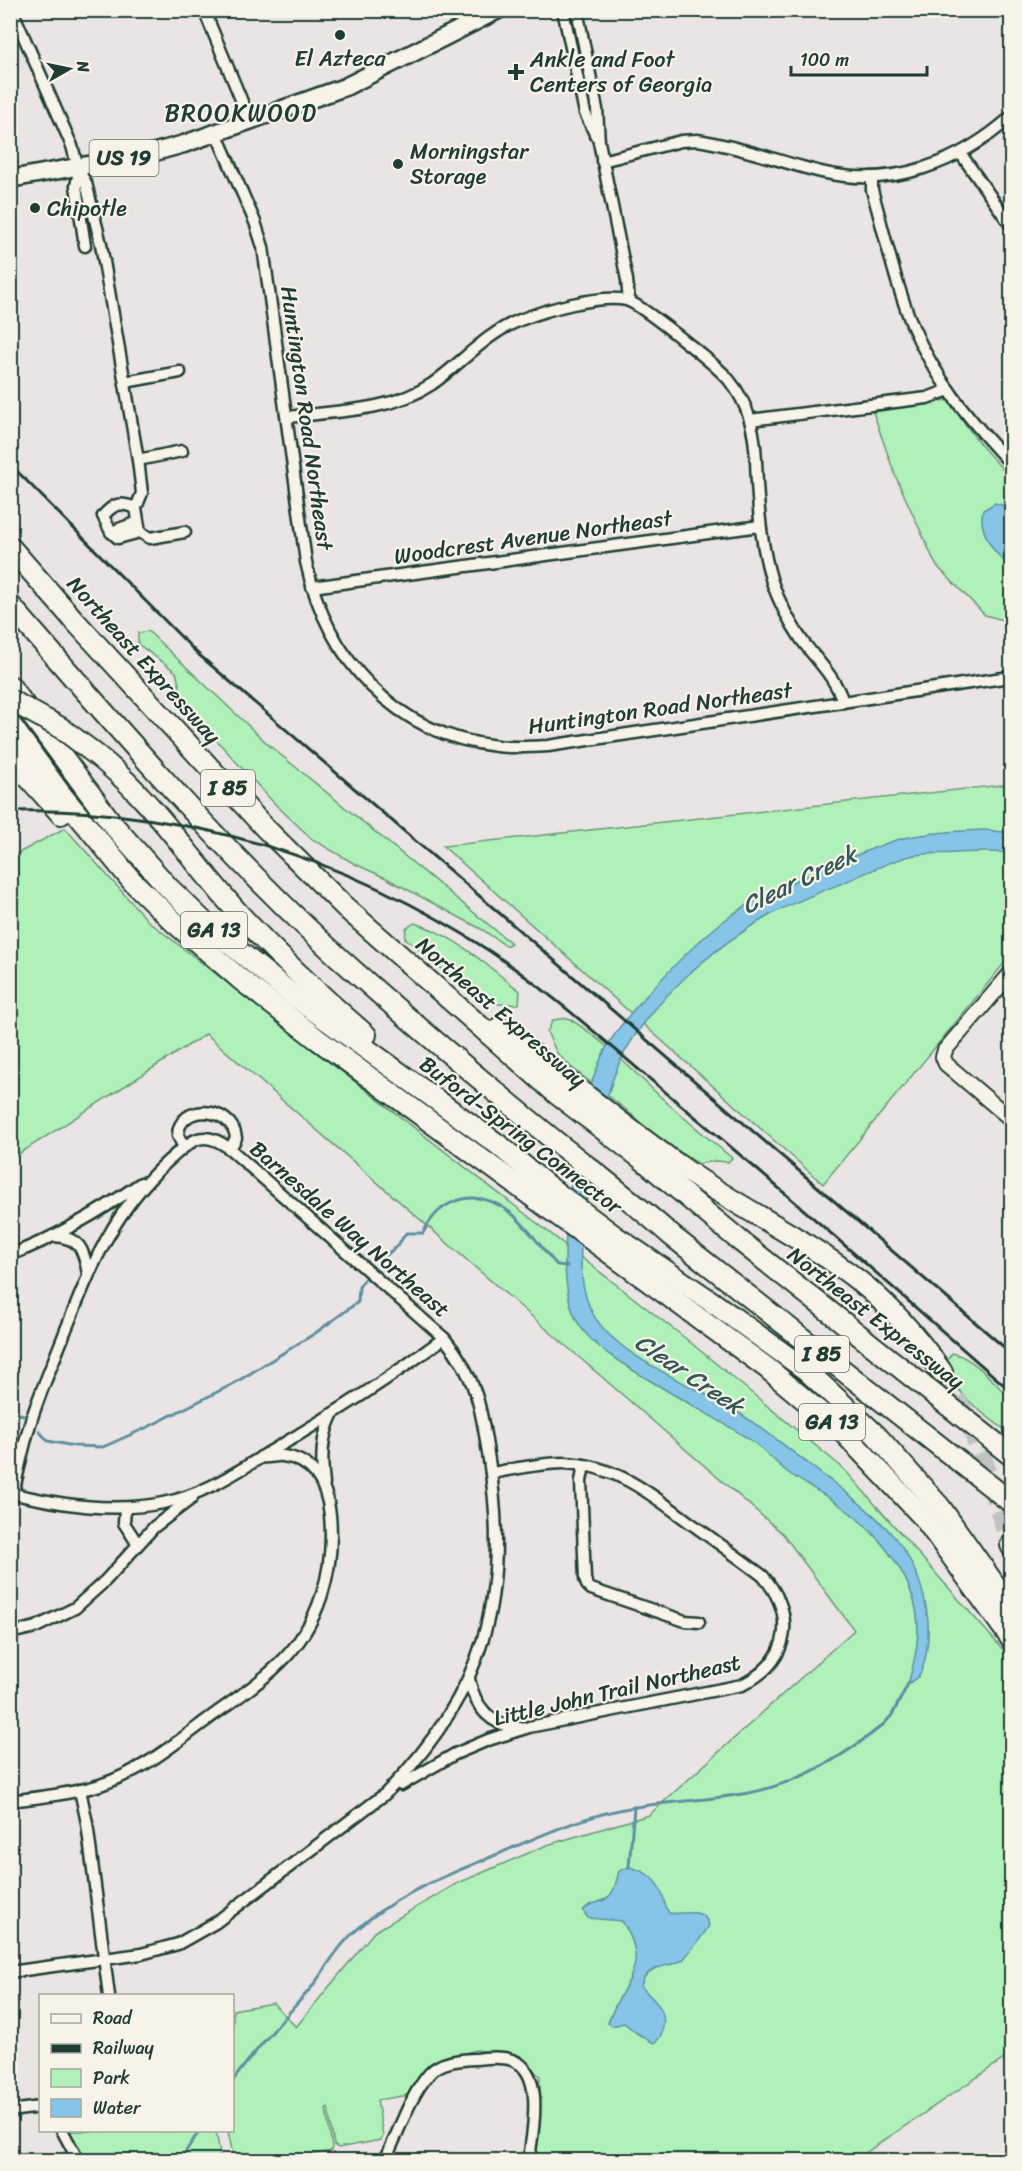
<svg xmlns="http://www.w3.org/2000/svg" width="1022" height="2171" font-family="Sriracha,sans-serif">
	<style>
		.green { fill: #b0f1b9; stroke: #689776; stroke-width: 1.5 }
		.water { fill: #86c5e7; stroke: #5d8f9f; stroke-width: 1.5 }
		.pier { fill: #eae4e5 }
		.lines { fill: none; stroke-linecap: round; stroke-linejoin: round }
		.stream { stroke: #5d8f9f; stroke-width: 3 }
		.motorway-tunnel { stroke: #c1c3c2; stroke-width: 20; stroke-dasharray: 20 10; stroke-linecap: butt }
		.minor-casing { stroke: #1f3d34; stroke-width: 15 }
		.tertiary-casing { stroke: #1f3d34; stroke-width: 18 }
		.trunk-casing { stroke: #1f3d34; stroke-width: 21 }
		.motorway-casing { stroke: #1f3d34; stroke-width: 24 }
		.minor { stroke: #f7f3e8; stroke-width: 10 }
		.tertiary { stroke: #f7f3e8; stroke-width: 14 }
		.trunk { stroke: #f7f3e8; stroke-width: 16 }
		.motorway { stroke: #f7f3e8; stroke-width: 20 }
		.rail { stroke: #1f3d34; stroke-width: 3 }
		.motorway-bridge-casing { stroke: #1f3d34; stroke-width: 24; stroke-linecap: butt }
		.motorway-bridge { stroke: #f7f3e8; stroke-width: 20 }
		.poi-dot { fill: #1f3d34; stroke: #f7f3e8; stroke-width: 2 }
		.labels { text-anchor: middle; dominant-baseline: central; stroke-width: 4.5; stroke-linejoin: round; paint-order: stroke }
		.shield { fill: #f7f3e8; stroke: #60746a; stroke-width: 1.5 }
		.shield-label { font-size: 21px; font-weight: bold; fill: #1f3d34 }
		.poi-label { font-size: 22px; fill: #1f3d34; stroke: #f7f3e8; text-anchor: start }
		.street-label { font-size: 22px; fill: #1f3d34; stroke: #f7f3e8 }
		.neighbourhood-label { font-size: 24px; letter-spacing: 1.5px; fill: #1f3d34; stroke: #f7f3e8 }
		.water-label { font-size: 24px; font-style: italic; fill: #345858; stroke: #f7f3e8 }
	</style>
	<rect width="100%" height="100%" fill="#eae4e5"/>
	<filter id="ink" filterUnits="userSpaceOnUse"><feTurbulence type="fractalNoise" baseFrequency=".0167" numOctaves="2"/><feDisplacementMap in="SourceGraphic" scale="12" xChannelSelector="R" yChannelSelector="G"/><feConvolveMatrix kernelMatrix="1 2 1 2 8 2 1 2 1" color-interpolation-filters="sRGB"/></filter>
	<g filter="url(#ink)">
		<g class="green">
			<polygon points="947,400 980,444 1011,479 1011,622 985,615 936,565 895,475 873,412"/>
			<polygon points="148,631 271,747 511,943 506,946 483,930 386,878 355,864 312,839 275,804 184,705 176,672 138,644 138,633"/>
			<polygon points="1011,784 1011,955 823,1184 443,846"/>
			<polygon points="65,828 148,921 685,1338 844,1469 1012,1660 1011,2054 855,2160 536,2160 540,2076 516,2055 476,2050 431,2063 408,2095 377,2100 383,2136 381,2140 338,2148 334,2145 328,2108 326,2109 332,2147 331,2151 290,2159 283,2155 284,2160 234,2160 228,2131 232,2130 233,2010 273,2003 296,2027 374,1932 456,1884 547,1845 649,1815 854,1630 783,1534 206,1034 11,1159 11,857"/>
			<path d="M414,923C454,934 487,966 520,991L519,1004C510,1004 499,1006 491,1002C466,993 428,956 405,938L406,929Z"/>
			<path d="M568,1018C603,1039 634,1072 664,1100C686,1120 709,1139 732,1158L728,1162L715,1161L699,1164L660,1140L625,1109L571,1067L557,1053L547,1032L553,1020Z"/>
			<path d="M952,1353C975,1358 994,1383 1011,1399V1434C987,1417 951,1393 946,1362Z"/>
			<polygon points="64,2131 216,2131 221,2160 229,2158 230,2160 77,2160"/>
		</g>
		<g class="water">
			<path d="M995,503L1005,506L1011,512V553L1003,560C990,548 978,527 983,510Z"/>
			<path d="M986,830L1011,833V853C992,851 974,852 955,853C939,854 925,853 910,856C888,862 866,873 845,882C820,892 794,902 770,915C717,945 668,987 634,1037C606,1077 600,1129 591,1176C583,1217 573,1268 590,1308C609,1352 681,1380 722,1403C753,1420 781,1443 810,1465C868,1510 920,1540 928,1621C929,1636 927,1664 918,1677C917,1677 909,1684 908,1684C915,1660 921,1635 916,1609C907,1567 873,1528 838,1504C822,1493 805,1484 790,1474C777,1465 768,1453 756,1444C729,1425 698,1409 669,1392C642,1375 594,1351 578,1323C558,1287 566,1231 570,1192C575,1148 584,1096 602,1056C615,1029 636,1007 656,985C677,962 700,939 725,920C760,893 804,877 845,860C864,852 884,843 904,838C931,832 959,831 986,830Z"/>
			<path d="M629,1867C644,1870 657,1879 662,1894C665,1902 664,1906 669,1913C685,1916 702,1905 709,1925C705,1935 690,1950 683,1960C668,1968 646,1964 641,1986C651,1999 667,2007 663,2026C662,2034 661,2038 654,2043L638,2034L624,2023L612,2026L608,2023C622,1981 653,1968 622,1921L588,1918L583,1911C589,1902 598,1904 606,1899C615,1893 616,1881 619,1871Z"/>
		</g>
		<polygon class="pier" points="588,1085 604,1121 591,1191 569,1174"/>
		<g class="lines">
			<g class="stream">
				<path d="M383,1258L398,1245L406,1233H423C441,1196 478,1187 511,1213C528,1227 542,1249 557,1265L567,1266"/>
				<polyline points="10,1412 24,1415"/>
				<polyline points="39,1431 48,1441 74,1446 103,1447 148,1427 233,1384 314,1334 358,1302 359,1287 365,1278"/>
				<polyline points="629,1867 634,1807"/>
				<path d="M232,2082C255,2049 284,2019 311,1988C325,1970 335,1950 352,1934C393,1895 447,1875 498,1854C542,1835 588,1814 635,1807C674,1801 714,1800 753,1792C801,1782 846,1755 884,1724L892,1715L909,1682"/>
				<polyline points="180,2160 200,2130"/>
			</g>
			<polyline class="motorway-tunnel" points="942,1372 973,1431 1011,1545"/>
			<defs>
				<g id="minor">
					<polyline points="12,10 72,146 79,171 86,183 101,244 138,460 142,493 136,508 140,532 118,538 111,532 138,522"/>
					<polyline points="204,10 250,121"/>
					<polyline points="563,10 585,113 596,136"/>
					<polyline points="577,10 597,109 599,142 627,280 629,301"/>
					<path d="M216,133L255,222L263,247L306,562C327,659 395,735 497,746C514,748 531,747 548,746L1003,678L1012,674"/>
					<polyline points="961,154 1012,227"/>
					<path d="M602,161L681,141L697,140C739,146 780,162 821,172C892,189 960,163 1012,116"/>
					<polyline points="79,171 76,186 85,246"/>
					<path d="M872,177V190C885,235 895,283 913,327C935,379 973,424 1012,465"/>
					<polyline points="125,382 180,372"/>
					<path d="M287,417C335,411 390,412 432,384C462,363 485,334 520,320C545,310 600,294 626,300C639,303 719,367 729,380C739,392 746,406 750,420C756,441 756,462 757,483C759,517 762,549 772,582C779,602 789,621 801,639C816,660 835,676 843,702"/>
					<polyline points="750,420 927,398 949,390"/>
					<polyline points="138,460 182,451"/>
					<path d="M111,532L103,516C114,503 120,502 136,508"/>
					<polyline points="140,532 150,538 185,532"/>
					<polyline points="312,587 760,526"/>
					<path d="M184,1147L178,1136C178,1102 233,1106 236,1138L230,1149"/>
					<path d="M53,1236C80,1237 84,1250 88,1274"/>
					<path d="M10,1255C57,1237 101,1211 141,1183"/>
					<polyline points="584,1465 581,1481 585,1579 587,1585 591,1589 685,1621 699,1622"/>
					<path d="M324,1484C321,1459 321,1438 332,1415"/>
					<path d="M10,1493C62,1505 111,1513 163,1503C204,1495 238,1471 273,1450C332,1415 389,1379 444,1338"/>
					<polyline points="125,1508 124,1523 137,1543"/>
					<polyline points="10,1633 36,1627 75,1608 105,1581 154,1527 192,1498"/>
					<path d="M469,1679C475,1707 490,1726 520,1728"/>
					<path d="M401,1785L455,1754L488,1740L529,1727L742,1685C790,1661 797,1616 763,1576C739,1558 714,1540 689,1522C650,1493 614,1464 564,1463C539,1463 515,1469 491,1473"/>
					<polyline points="80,1790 87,1823 109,1996"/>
					<path d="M10,1801C40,1797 71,1794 100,1785C140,1772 171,1747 204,1722C229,1703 257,1686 279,1664C320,1625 335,1569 330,1515C327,1486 315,1460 283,1456C276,1455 269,1458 261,1457"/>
					<path d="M10,1972L141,1954L178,1944L215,1923L385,1794C484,1694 511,1597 489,1460C482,1412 477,1376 444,1338L230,1149C202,1127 191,1141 168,1161C113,1211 92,1265 65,1332C55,1358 44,1383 35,1409C25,1436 20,1465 13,1493"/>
					<polyline points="10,2111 40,2107"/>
					<polyline points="62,2130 78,2160"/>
					<path d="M385,2160C399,2132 408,2099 429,2074C440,2061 459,2060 475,2059C486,2058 501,2056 512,2060C546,2071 532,2134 529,2160"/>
				</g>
				<polyline id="tertiary" points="1012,972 945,1050 943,1057 946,1064 1012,1120"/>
				<polyline id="trunk" points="10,179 148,154 184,144 345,87 498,10"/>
				<g id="motorway">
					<polyline points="10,547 73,619 266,829 346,908 558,1095 642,1159 739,1240 1012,1456"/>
					<path d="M10,605C123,734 235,867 364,980C425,1034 488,1086 550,1137C591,1170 633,1201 672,1236L1012,1503"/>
					<polyline points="10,686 114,826 168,887 208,926 295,997 500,1146 545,1184 616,1237 712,1302 806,1370 876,1435 940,1507 1012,1609"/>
					<polyline points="10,724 60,793 132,881 176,924 240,979 317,1039 767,1368 842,1431 924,1518 1012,1640"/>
					<path d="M90,750C150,795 190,860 240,915C279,957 322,997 366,1035"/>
					<polyline points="10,757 61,814"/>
					<path d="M499,1028C562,1075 622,1126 687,1171C743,1210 806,1239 859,1281C892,1307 918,1338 942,1372"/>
					<polyline points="1011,1545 1012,1547"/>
				</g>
			</defs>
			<use href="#minor" class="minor-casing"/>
			<use href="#tertiary" class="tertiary-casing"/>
			<use href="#trunk" class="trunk-casing"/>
			<use href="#motorway" class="motorway-casing"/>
			<use href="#minor" class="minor"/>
			<use href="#tertiary" class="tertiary"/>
			<use href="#trunk" class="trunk"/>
			<use href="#motorway" class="motorway"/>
			<g class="rail">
				<polyline points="10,464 198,654 1012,1354"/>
				<path d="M10,811C180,806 350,858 491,952C559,998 619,1054 682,1106C794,1199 902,1296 1012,1392"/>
			</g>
			<defs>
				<polyline id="motorway-bridge" points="10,700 61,728 90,750"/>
			</defs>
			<use href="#motorway-bridge" class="motorway-bridge-casing"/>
			<use href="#motorway-bridge" class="motorway-bridge"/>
		</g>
	</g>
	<g class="poi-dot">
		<circle cx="340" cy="35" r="6"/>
		<path d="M513 63h6v6h6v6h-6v6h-6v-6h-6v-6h6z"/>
		<circle cx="398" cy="164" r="6"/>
		<circle cx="35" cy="208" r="6"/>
	</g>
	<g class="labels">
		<g class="shield">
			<rect x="89.5" y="140" width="69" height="36" rx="4.5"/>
			<rect x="201" y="770" width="54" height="36" rx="4.5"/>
			<rect x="181" y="912" width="66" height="36" rx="4.5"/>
			<rect x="795" y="1336" width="54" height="36" rx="4.5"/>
			<rect x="799" y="1404" width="66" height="36" rx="4.5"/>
		</g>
		<g class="shield-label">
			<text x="124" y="158">US 19</text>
			<text x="228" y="788">I 85</text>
			<text x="214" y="930">GA 13</text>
			<text x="822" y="1354">I 85</text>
			<text x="832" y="1422">GA 13</text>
		</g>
		<g class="poi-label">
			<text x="340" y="58" text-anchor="middle">El Azteca</text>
			<text x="530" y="59">Ankle and Foot<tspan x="530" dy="25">Centers of Georgia</tspan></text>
			<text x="410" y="151">Morningstar<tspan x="410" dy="25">Storage</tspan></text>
			<text x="47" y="208">Chipotle</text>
		</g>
		<g class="street-label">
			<text transform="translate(307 418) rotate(82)">Huntington Road Northeast</text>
			<text transform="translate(533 537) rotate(-8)">Woodcrest Avenue Northeast</text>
			<text transform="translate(144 660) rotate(48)">Northeast Expressway</text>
			<text transform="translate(660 708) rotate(-8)">Huntington Road Northeast</text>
			<text transform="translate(501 1012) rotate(41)">Northeast Expressway</text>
			<text transform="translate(521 1135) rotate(37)">Buford-Spring Connector</text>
			<text transform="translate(350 1229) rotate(41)">Barnesdale Way Northeast</text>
			<text transform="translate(876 1318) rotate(38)">Northeast Expressway</text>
			<text transform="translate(617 1690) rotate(-13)">Little John Trail Northeast</text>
		</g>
		<g class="neighbourhood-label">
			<text x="241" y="113">BROOKWOOD</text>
		</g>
		<g class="water-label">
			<text transform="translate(799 880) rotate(-26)">Clear Creek</text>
			<text transform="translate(689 1374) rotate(34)">Clear Creek</text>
		</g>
	</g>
	<rect width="1022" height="2171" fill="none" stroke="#f7f3e8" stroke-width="36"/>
	<rect x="18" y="18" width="986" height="2135" fill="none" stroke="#1f3d34" stroke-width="2" filter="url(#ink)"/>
	<rect x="39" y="1994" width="195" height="138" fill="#f7f3e8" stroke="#a1aaa0" stroke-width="1.5"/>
	<rect x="51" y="2014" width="30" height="9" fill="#f7f3e8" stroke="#a1aaa0" stroke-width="1.5"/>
	<text x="93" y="2024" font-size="18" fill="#1f3d34">Road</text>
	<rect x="51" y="2044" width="30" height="9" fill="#1f3d34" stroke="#a1aaa0" stroke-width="1.5"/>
	<text x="93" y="2054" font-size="18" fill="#1f3d34">Railway</text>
	<rect x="51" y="2069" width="30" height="18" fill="#b0f1b9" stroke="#a1aaa0" stroke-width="1.5"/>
	<text x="93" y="2084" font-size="18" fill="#1f3d34">Park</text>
	<rect x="51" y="2099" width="30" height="18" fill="#86c5e7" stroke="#a1aaa0" stroke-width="1.5"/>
	<text x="93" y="2114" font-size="18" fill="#1f3d34">Water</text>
	<g transform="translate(69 69) rotate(81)" stroke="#f7f3e8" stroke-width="4.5" paint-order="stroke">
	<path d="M0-4.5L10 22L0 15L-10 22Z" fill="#1f3d34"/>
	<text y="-9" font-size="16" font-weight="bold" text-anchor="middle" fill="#1f3d34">N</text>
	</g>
	<path d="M791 66v9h136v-9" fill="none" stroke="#1f3d34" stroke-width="3"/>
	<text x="800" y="66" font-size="18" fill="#1f3d34" stroke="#f7f3e8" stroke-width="4.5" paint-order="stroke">100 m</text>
</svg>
